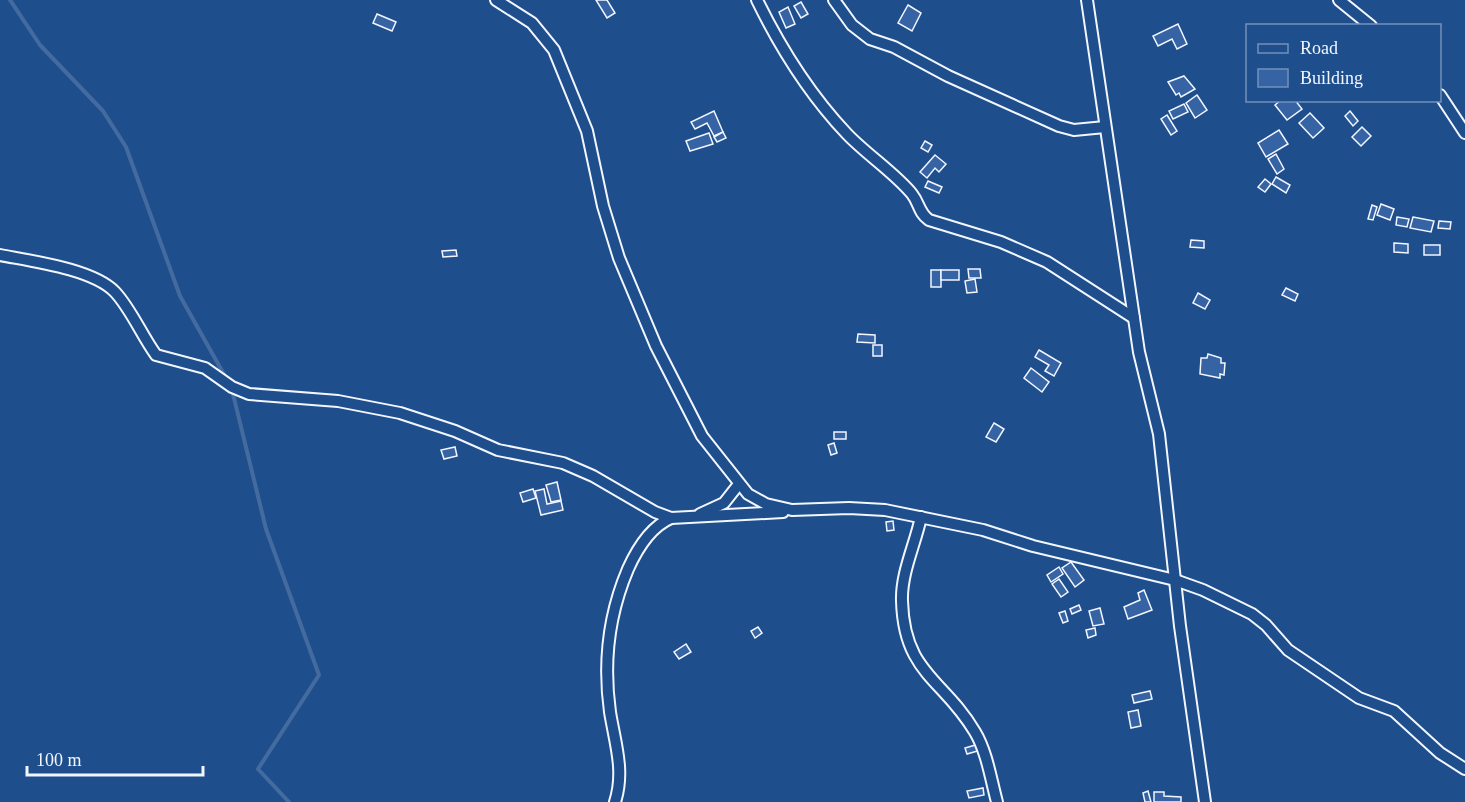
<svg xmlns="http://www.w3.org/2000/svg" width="1465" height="802" font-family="'Times New Roman',serif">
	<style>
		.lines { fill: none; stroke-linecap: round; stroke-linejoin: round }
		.stream { stroke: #446ba0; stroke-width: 4 }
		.building { fill: #3563a3; stroke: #f2f6ff; stroke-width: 1.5 }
		.street-casing { stroke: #f2f6ff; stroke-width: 14 }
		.street { stroke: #1f4e8c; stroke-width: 10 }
	</style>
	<rect width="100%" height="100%" fill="#1f4e8c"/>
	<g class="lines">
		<g class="stream">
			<polyline points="10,0 40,45 103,111 126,147 180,296 226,378"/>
			<polyline points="232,390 266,529 319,675 258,769 289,802"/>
		</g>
	</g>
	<g class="building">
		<polygon points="596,0 607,0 615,13 607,18"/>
		<polygon points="801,2 808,14 801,18 794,6"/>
		<polygon points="908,5 921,13 912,31 898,23"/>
		<polygon points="788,7 795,24 786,28 779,12"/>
		<polygon points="377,14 396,22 392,31 373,23"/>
		<polygon points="1178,24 1187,44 1177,49 1172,39 1158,46 1153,36"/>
		<polygon points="1184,76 1195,89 1181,97 1179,93 1176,95 1168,82"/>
		<polygon points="1197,95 1207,110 1195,118 1186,103"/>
		<polygon points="1281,100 1295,100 1302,109 1287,120 1275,105"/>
		<polygon points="1184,104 1188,112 1173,119 1169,111"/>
		<polygon points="714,111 723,132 714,136 707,123 695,129 691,122"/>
		<polygon points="1350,111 1358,121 1353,126 1345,116"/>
		<polygon points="1310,113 1324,128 1313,138 1299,123"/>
		<polygon points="1167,115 1177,131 1171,135 1161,119"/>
		<polygon points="1362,127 1371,136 1361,146 1352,137"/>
		<polygon points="1279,130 1288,144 1266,157 1258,143"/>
		<polygon points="723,132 726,138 717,142 714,137"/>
		<polygon points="709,133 713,144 690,151 686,141"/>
		<polygon points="925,141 932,145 928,152 921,148"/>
		<polygon points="1276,154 1284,169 1277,174 1268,159"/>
		<polygon points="935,155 946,164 939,172 935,168 927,178 920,172"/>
		<polygon points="1276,177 1290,185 1286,193 1272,184"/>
		<polygon points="1265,179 1271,184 1265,192 1258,187"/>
		<polygon points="928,181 942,187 939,193 925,187"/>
		<polygon points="1381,204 1394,209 1390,220 1377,215"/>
		<polygon points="1372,205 1377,207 1373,220 1368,219"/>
		<polygon points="1397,217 1409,219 1407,227 1396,225"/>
		<polygon points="1413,217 1434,221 1431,232 1410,228"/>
		<polygon points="1439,221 1451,222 1450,229 1438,228"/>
		<polygon points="1191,240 1204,241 1204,248 1190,247"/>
		<polygon points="1394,243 1408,244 1408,253 1394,252"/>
		<rect x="1424" y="245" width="16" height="10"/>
		<polygon points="456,250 457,256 443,257 442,251"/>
		<polygon points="968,269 980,269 981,278 969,278"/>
		<rect x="931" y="270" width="10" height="17"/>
		<rect x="941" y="270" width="18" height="10"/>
		<polygon points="975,279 977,292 967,293 965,281"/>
		<polygon points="1286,288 1298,294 1295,301 1282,295"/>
		<polygon points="1198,293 1210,300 1205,309 1193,303"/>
		<polygon points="858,334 875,335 875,343 857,342"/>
		<rect x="873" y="345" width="9" height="11"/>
		<polygon points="1039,350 1061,363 1054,376 1045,371 1049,365 1035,357"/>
		<polygon points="1208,354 1221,358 1221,363 1225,363 1224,375 1220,374 1220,378 1200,374 1201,358 1207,358"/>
		<polygon points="1031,368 1049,382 1042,392 1024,378"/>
		<polygon points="994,423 1004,429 996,442 986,437"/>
		<rect x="834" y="432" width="12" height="7"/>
		<polygon points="834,443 837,453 831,455 828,445"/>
		<polygon points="455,447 457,456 444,459 441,450"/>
		<polygon points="557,482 561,500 551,502 546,485"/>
		<polygon points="533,489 536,498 523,502 520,493"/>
		<polygon points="544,489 547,504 561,501 563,510 541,515 535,491"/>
		<polygon points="893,521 894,530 887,531 886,522"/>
		<polygon points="1071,562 1084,580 1075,587 1062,568"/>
		<polygon points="1059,567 1063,574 1051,582 1047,575"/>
		<polygon points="1059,579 1068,592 1061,597 1052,584"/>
		<polygon points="1144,590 1152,610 1128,619 1124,607 1140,600 1138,593"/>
		<polygon points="1079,605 1081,610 1072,614 1070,609"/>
		<polygon points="1100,608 1104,624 1093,626 1089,611"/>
		<polygon points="1065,611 1068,621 1063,623 1059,613"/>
		<polygon points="758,627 762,633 755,638 751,631"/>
		<polygon points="1095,628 1096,635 1088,638 1086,630"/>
		<polygon points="686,644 691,652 679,659 674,652"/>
		<polygon points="1150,691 1152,699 1134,703 1132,695"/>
		<polygon points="1138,710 1141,726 1131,728 1128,712"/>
		<polygon points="979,744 981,750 967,754 965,748"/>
		<polygon points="983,788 984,795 969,798 967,791"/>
		<polygon points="1148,791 1151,802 1145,802 1143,793"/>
		<polygon points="1154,792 1164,792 1164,796 1181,797 1181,802 1154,802"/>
	</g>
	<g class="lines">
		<defs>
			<g id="street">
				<polyline points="496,0 532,23 554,50 587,131 603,206 619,258 656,346 702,436 748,494 766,504 792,510 849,508 885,510 983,530 1033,546 1175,580 1203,590 1252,614 1266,625 1288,650 1359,698 1394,711 1440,753 1465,769"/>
				<path d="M757,0C780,47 811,96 847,134C866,154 896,174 912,194C920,204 918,212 929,220L1001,242L1047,262L1134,318"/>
				<polyline points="834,0 852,25 870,39 894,47 948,76 1059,126 1074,130 1105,127"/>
				<polyline points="1087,0 1139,352 1159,434 1180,626 1205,802"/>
				<polyline points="1339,0 1371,26"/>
				<polyline points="1440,95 1465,133"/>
				<path d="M0,255C31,261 93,269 115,292C131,309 142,336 156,355L205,368L232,387L249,394L338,401L400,413L455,431L498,450L563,463L593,476L655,512L671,518L783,512"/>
				<polyline points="700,514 724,503 739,484"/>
				<path d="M921,517C915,545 901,573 902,601C904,674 944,679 975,732C987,752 991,780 997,802"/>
				<path d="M615,802C625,771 615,743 610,712C603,662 608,616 628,569C637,549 650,527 671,518"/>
			</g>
		</defs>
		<use href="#street" class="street-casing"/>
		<use href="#street" class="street"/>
	</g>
	<rect x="1246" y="24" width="195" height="78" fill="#1f4e8c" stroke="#7391ba" stroke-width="1.5"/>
	<rect x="1258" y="44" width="30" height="9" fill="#1f4e8c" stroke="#7391ba" stroke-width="1.5"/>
	<text x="1300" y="54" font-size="18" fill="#f2f6ff">Road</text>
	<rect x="1258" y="69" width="30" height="18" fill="#3563a3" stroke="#7391ba" stroke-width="1.5"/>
	<text x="1300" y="84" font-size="18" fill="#f2f6ff">Building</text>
	<path d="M27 766v9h176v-9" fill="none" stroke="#f2f6ff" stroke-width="3"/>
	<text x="36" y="766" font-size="18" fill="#f2f6ff" stroke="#1f4e8c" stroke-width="4.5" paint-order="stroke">100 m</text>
</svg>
